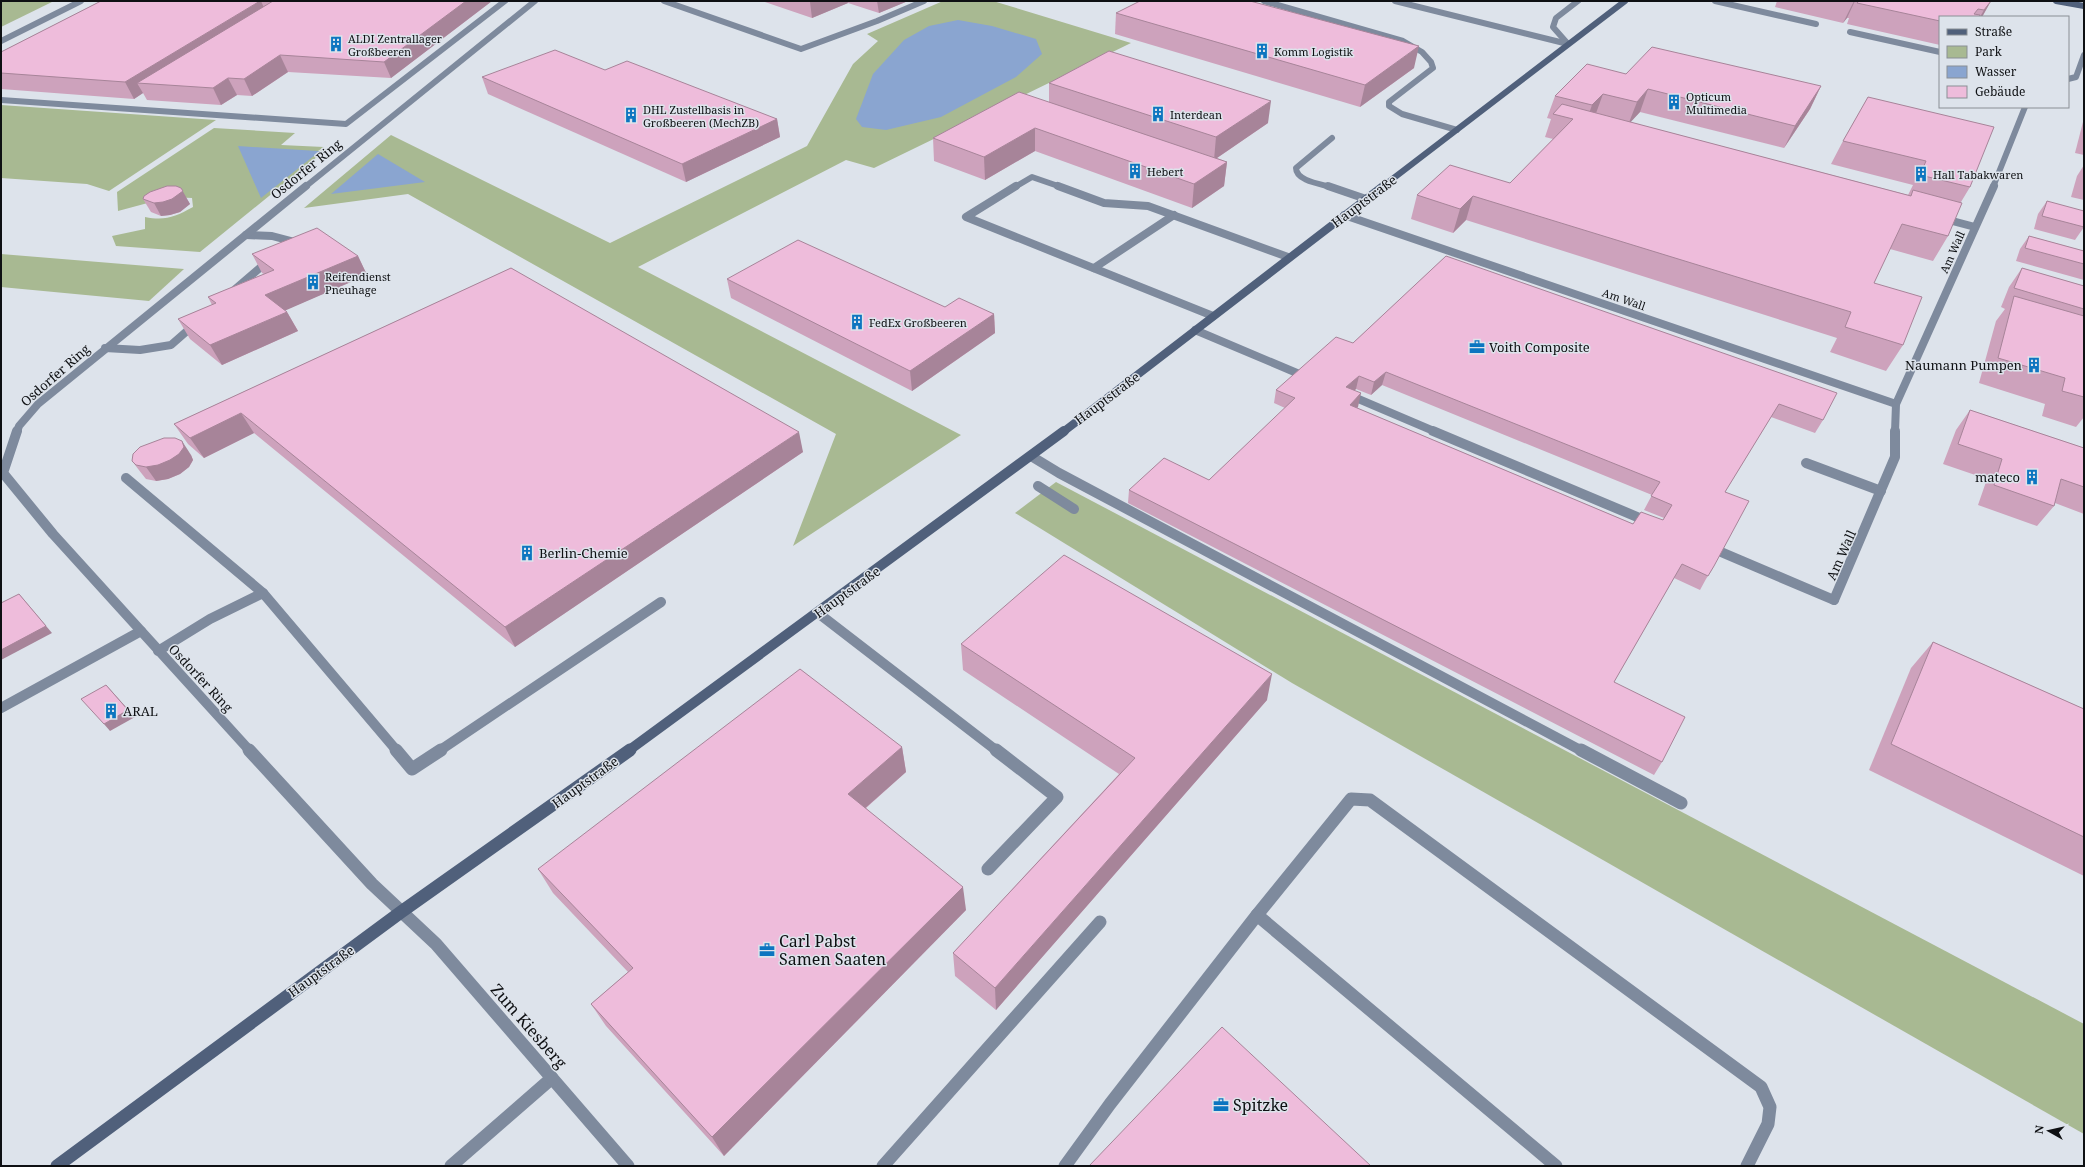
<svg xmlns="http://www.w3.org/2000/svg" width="2085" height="1167" font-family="'Noto Serif',serif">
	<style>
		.green { fill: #a8b992 }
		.water { fill: #8aa5d0 }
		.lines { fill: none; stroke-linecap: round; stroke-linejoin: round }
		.lane-far3 { stroke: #7e8a9d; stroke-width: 6 }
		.lane-far2 { stroke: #7e8a9d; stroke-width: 8 }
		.lane-far1 { stroke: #7e8a9d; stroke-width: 10 }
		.lane { stroke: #7e8a9d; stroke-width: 13 }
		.street-far3 { stroke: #7e8a9d; stroke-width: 6 }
		.street-far2 { stroke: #7e8a9d; stroke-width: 8 }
		.street-far1 { stroke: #7e8a9d; stroke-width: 10 }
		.street { stroke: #7e8a9d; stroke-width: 13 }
		.secondary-far3 { stroke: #50607b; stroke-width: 6 }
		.secondary-far2 { stroke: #50607b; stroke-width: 8 }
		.secondary-far1 { stroke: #50607b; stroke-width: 10 }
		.secondary { stroke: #50607b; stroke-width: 13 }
		.wall { fill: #cda2bc; fill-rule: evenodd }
		.shaded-wall { fill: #a78499 }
		.building { fill: #eebcdb; stroke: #a78499; fill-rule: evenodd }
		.labels { text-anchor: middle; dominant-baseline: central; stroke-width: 3; stroke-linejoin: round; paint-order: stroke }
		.far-poi-label { font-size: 11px; fill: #0e1013; stroke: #dde3eb; text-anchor: start }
		.far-street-label { font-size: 11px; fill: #0e1013; stroke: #dde3eb }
		.street-label { font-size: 13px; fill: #0e1013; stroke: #dde3eb }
		.poi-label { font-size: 13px; fill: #0e1013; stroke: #dde3eb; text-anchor: start }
		.near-poi-label { font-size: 16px; fill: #0e1013; stroke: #dde3eb; text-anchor: start }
		.near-street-label { font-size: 16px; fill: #0e1013; stroke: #dde3eb }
	</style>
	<rect width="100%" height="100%" fill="#dde3eb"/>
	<g class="green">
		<polygon points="1,1 54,1 1,27"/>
		<polygon points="943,1 993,1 1131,43 874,168 846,160 638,267 961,435 793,546 836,434 408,194 304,208 391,135 610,243 807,146 853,64 878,41 867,34"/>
		<polygon points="1,105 216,120 109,191 87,184 1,178"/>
		<path d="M214,128L295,133L281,145L324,147L318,151L238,146L320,151L328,148L200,252L116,246L112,236L145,229V217C165,221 175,217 193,207L192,198L170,197L118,211L117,192Z"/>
		<polygon points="1,254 184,269 149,301 1,287"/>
		<polygon points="1056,482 2084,1024 2084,1134 1292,683 1015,513"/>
	</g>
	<g class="water">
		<polygon points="958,20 992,26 1036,39 1042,54 1016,77 941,117 886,130 862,127 856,119 873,74 904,40 929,26"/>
		<polygon points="238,146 318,151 320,151 261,198"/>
		<polygon points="378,154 425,182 331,194"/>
	</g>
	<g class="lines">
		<g class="lane-far3">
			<polyline points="664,1 801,49 877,21 924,1"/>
			<polyline points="1264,1 1403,41 1422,52 1431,62 1433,68 1389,102 1389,106 1402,114 1457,130"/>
			<polyline points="1715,1 1816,24"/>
			<polyline points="1850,32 1940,52"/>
			<polyline points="1,41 81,1"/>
			<polyline points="1568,44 1553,27 1556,18 1578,1"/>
			<polyline points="2068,79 2076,77 2084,55"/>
			<polyline points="1,100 346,124 505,1"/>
			<polyline points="1015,187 1032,177 1061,187"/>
			<path d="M1331,187C1321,184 1296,181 1296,168L1332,138"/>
		</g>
		<g class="lane-far2">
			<polyline points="1016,186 966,217 1213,316"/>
			<polyline points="1058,186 1104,203 1148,206 1288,257"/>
			<polyline points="1328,186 1366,199"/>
			<polyline points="1941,218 1975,227"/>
			<polyline points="246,235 272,236 291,241 285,247"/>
			<polyline points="1094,268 1174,215"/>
			<polyline points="233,291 269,260"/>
			<polyline points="1195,330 1304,376"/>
			<polyline points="105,348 140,350 171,345 195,324"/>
			<polyline points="1349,395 1436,432"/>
		</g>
		<g class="lane-far1">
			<polyline points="1433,431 1649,522"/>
			<polyline points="1031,456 1059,473 1582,751"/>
			<polyline points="1806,463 1881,491"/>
			<polyline points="126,478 263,593 397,751"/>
			<polyline points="1038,486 1074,509"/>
			<polyline points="1721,552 1834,600"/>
			<polyline points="818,613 997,751"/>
			<polyline points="158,651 210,619 263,593"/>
			<polyline points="1,708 141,631"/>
			<polyline points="439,751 661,602"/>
		</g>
		<g class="lane">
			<polyline points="396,750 412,769 441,750"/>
			<polyline points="1581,750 1681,803"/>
			<polyline points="988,869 1057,797 996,750"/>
			<polyline points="1257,915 1351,799 1370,800 1761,1087 1770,1107 1768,1124 1747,1166"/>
			<polyline points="451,1166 552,1078"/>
			<polyline points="883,1166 1100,922"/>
			<polyline points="1065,1166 1110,1104 1257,915 1556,1166"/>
		</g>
		<g class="street-far3">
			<polyline points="1395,1 1568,44"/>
			<polyline points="305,187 535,1"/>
			<polyline points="1993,187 2025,107"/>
		</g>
		<g class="street-far2">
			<polyline points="1344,215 1896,404"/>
			<polyline points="17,432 19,426 38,404 306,186"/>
			<polyline points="1895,432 1896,404 1994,186"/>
		</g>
		<g class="street-far1">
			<polyline points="17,431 3,473 53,534 250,751"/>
			<polyline points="1834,600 1895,457 1895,431"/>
		</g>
		<polyline class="street" points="249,750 372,884 436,944 628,1166"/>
		<g class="secondary-far3">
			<polyline points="2056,1 2084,6"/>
			<polyline points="1382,187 1625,1"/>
		</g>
		<polyline class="secondary-far2" points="1063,432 1383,186"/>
		<polyline class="secondary-far1" points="628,751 1064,431"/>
		<polyline class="secondary" points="57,1166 401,912 630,750"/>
	</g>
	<g class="wall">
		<polygon points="101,1 492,1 391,78 288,72 252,96 237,95 221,105 147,100 143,93 134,99 1,89 1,52"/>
		<polygon points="762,1 908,1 879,13 848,3 812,18"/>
		<polygon points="1777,1 1991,1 1982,17 1940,17 1940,45 1847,24 1849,18 1847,18 1843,23 1775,7"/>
		<polygon points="1116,13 1414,68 1360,107 1115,34"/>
		<polygon points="605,70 777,119 780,137 686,182 488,94 482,77"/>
		<polygon points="1626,74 1821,86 1810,109 1784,148 1640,112 1630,122 1908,195 1913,185 1831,164 1843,141 1868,97 1970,187 1961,202 1948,236 1933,261 1890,249 1874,283 1903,345 1886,371 1830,352 1837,338 1466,220 1453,233 1411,219 1417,195 1510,183 1553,139 1545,137 1551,119 1547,118 1555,96"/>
		<polygon points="1049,83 1268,123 1217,158 1227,162 1224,186 1192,208 1035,151 985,180 934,161 933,138 1049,102"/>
		<polygon points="2084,118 2084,155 2075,153"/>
		<polygon points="2084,165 2084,200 2071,197 2077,176"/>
		<polygon points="143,199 188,201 190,204 180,212 170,215 161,216 151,212"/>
		<polygon points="2047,201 2084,227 2075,240 2034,229 2038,214"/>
		<polygon points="2029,236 2084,251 2084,280 2016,261 2020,249"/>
		<polygon points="252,254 358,256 367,275 285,310 287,312 298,331 222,365 190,339 178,319 212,305 208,297 264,274 262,273"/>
		<path d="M1446,256L1823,420L1815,433L1771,417L1725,492L1714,566L1706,579L1700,590L1674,578L1614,682L1662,762L1654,775L1128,503L1129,490L1209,480L1285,408L1274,403L1276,390L1353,343ZM1382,385L1652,495L1644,510L1664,518L1663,520L1633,524L1357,408L1358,407L1355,390L1356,389L1371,395Z"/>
		<polygon points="511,268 803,452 515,647 254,433 204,458 188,444 174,424"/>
		<polygon points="2022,268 2084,286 2084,417 2076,427 2042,416 2045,404 1979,383 1996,321 2005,309 2001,307 2009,287"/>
		<polygon points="727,279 994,314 995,333 912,391 731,298"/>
		<polygon points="1970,410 2084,448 2084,514 2055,503 2054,506 2037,526 1978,505 1987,479 1943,464 1956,430"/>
		<polygon points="191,455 193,460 189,467 180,474 168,479 156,481 146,479 142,474 132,461"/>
		<polygon points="1933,642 2084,709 2084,876 1869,770 1911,668"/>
		<polygon points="961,644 1267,700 996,1010 955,976 953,953 1119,774 963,670"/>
		<polygon points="902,747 906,772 866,808 966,910 724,1156 606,1026 591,1004 628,972 553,893 538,869"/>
	</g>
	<g class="shaded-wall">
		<polygon points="260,1 261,1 268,17 137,83 143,93 134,99 125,82"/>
		<polygon points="466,1 492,1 391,78 384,62"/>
		<polygon points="813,1 847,1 848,3 812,18 810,2"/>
		<polygon points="877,1 908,1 879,13"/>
		<polygon points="1854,1 1855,1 1847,18 1843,23"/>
		<polygon points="1991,1 1982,17 1980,17 1984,10"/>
		<polygon points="1419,46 1414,68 1360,107 1365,85"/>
		<polygon points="280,55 288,72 252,96 244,79"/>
		<polygon points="228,78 237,95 221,105 213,88"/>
		<polygon points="1821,86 1810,109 1784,148 1795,126"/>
		<polygon points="1648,89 1640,112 1628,125 1637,102"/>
		<polygon points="1603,94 1595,116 1584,128 1592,105"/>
		<polygon points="1271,101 1268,123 1214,160 1216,137"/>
		<polygon points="777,119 780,137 686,182 682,164"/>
		<polygon points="1035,128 1035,151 985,180 984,157"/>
		<polygon points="1227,162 1224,186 1192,208 1194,184"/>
		<polygon points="181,188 190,204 180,212 170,215 161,216 154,203"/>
		<polygon points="1473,196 1466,220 1453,233 1460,209"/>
		<polygon points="358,256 367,275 275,315 265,295"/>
		<polygon points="287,312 298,331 222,365 210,345"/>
		<polygon points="994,314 995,333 912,391 910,371"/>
		<polygon points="1386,372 1382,385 1371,395 1374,382"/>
		<polygon points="1359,376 1356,389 1343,401 1346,387"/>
		<polygon points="1361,393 1358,407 1346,418 1350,405"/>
		<polygon points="241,413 254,433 204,458 190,438"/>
		<polygon points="799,432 803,452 515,647 505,627"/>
		<polygon points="182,441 191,455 193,460 189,467 180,474 168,479 156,481 146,467"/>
		<polygon points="19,594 52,633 1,660 1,650"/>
		<polygon points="1272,674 1267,700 996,1010 995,988"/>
		<polygon points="106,685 135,717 110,731 104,724"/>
		<polygon points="902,747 906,772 854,818 848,794"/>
		<polygon points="963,887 966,910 724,1156 712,1137"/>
	</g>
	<g class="building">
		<polygon points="101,1 260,1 125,82 1,73 1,52"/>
		<polygon points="266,1 466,1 384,62 280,55 244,79 228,78 213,88 137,83 273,1"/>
		<polygon points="1140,1 1250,1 1419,46 1365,85 1116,13"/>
		<polygon points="1859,1 1991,1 1984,10 1978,9 1974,14 1980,15 1979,17 1940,17 1940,21 1857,3"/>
		<polygon points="1652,47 1821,86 1795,126 1648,89 1637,102 1603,94 1592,105 1555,96 1587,64 1626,74"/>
		<polygon points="555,50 605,70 627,61 777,119 682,164 482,77"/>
		<polygon points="1109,51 1271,101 1216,137 1049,83"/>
		<polygon points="1019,92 1227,162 1194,184 1035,128 984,157 933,138"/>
		<polygon points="1868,97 1994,127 1970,187 1920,175 1926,161 1843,141"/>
		<polygon points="1562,104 1911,196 1913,190 1962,203 1948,236 1902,224 1874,283 1922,297 1903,345 1845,327 1851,312 1473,196 1460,209 1417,195 1450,165 1510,183 1573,119 1553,114"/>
		<polygon points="167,186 176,186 181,188 183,191 172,199 163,202 154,203 143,199 144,196 150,192"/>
		<polygon points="2047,201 2084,211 2084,227 2042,216"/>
		<polygon points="317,228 358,256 265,295 287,312 210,345 178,319 216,303 208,297 274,270 252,254"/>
		<polygon points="2029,236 2084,251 2084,264 2025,248"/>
		<polygon points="798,240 945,307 959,298 994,314 910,371 727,279"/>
		<path d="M1446,256L1837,393L1823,420L1779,404L1725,492L1749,501L1714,566L1708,576L1682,564L1614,682L1685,717L1662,762L1129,490L1164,458L1209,480L1295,398L1276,390L1336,337L1353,343ZM1386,372L1660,482L1651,496L1672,505L1663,520L1641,512L1633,524L1350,405L1361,393L1346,387L1359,376L1374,382Z"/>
		<polygon points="511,268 799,432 505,627 241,413 190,438 174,424"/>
		<polygon points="2022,268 2084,286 2084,309 2014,288"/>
		<polygon points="2014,296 2084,316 2084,397 2062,391 2065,378 1998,358"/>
		<polygon points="1970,410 2084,448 2084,487 2061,479 2054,506 1994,485 2002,459 1958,444"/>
		<polygon points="164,438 175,438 182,441 184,447 179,454 170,460 158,465 146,467 136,465 132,461 133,454 140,447"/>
		<polygon points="1064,555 1272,674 995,988 953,953 1135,758 961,644"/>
		<polygon points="19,594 46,626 1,650 1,603"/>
		<polygon points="1933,642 2084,709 2084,837 1891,744"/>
		<polygon points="800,669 902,747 848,794 963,887 712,1137 591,1004 633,968 538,869"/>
		<polygon points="106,685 128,710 104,724 81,699"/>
		<polygon points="1222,1027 1371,1166 1089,1166"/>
	</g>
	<defs>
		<symbol id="building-bare" viewBox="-9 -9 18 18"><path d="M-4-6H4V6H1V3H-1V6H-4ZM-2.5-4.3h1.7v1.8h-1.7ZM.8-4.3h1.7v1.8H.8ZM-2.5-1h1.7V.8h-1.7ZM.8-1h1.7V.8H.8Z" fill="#0c75c0" stroke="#dde3eb" stroke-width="2.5" paint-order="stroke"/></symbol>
		<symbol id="office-bare" viewBox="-9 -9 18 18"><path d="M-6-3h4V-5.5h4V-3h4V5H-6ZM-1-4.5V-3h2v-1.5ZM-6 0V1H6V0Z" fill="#0c75c0" stroke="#dde3eb" stroke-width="2.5" paint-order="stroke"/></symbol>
	</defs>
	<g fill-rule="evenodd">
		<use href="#building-bare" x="325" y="33" width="22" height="22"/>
		<use href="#building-bare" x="1251" y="40" width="22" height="22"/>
		<use href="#building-bare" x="1663" y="91" width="22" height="22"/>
		<use href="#building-bare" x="1147" y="103" width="22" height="22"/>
		<use href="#building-bare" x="620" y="104" width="22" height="22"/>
		<use href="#building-bare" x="1124" y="160" width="22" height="22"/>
		<use href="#building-bare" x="1910" y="163" width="22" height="22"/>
		<use href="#building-bare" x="302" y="271" width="22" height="22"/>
		<use href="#building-bare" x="846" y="311" width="22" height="22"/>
		<use href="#office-bare" x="1466" y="336" width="22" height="22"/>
		<use href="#building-bare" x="2023" y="354" width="22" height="22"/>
		<use href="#building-bare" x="2021" y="466" width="22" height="22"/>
		<use href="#building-bare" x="516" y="542" width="22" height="22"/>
		<use href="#building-bare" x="100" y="700" width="22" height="22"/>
		<use href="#office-bare" x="756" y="939" width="22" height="22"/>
		<use href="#office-bare" x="1210" y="1094" width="22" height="22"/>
	</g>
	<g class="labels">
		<g class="far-poi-label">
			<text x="348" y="38">ALDI Zentrallager<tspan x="348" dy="13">Großbeeren</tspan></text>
			<text x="1274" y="51">Komm Logistik</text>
			<text x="1686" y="96">Opticum<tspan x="1686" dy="13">Multimedia</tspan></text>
			<text x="643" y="109">DHL Zustellbasis in<tspan x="643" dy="13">Großbeeren (MechZB)</tspan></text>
			<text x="1170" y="114">Interdean</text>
			<text x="1147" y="171">Hebert</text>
			<text x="1933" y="174">Hall Tabakwaren</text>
			<text x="325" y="276">Reifendienst<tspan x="325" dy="13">Pneuhage</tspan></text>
			<text x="869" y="322">FedEx Großbeeren</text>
		</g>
		<g class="far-street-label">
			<text transform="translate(1952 252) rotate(-66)">Am Wall</text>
			<text transform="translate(1624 299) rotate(19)">Am Wall</text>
		</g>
		<g class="street-label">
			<text transform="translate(306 169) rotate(-39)">Osdorfer Ring</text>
			<text transform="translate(1364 201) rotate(-37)">Hauptstraße</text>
			<text transform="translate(55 375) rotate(-41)">Osdorfer Ring</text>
			<text transform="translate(1107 398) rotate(-37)">Hauptstraße</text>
			<text transform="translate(1841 555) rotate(-66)">Am Wall</text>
			<text transform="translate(847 592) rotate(-36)">Hauptstraße</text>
			<text transform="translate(201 678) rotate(47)">Osdorfer Ring</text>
			<text transform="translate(585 782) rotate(-36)">Hauptstraße</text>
			<text transform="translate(321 971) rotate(-36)">Hauptstraße</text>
		</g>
		<g class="poi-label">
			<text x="1489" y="347">Voith Composite</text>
			<text x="2022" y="365" text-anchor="end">Naumann Pumpen</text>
			<text x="2020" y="477" text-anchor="end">mateco</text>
			<text x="539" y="553">Berlin-Chemie</text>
			<text x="123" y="711">ARAL</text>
		</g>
		<g class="near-poi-label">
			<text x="779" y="941">Carl Pabst<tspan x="779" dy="18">Samen Saaten</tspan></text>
			<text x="1233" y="1105">Spitzke</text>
		</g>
		<g class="near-street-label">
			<text transform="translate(529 1026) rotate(49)">Zum Kiesberg</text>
		</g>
	</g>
	<rect width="2085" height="1167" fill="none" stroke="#0e1013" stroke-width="4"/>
	<rect x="1939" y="16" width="130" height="92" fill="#dde3eb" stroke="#8a8f95"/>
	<rect x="1947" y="29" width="20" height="6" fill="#50607b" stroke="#8a8f95"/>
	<text x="1975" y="36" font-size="12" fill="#0e1013">Straße</text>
	<rect x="1947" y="46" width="20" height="12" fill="#a8b992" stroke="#8a8f95"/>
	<text x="1975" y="56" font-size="12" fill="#0e1013">Park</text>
	<rect x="1947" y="66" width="20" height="12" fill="#8aa5d0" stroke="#8a8f95"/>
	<text x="1975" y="76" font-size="12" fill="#0e1013">Wasser</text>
	<rect x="1947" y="86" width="20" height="12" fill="#eebcdb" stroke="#8a8f95"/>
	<text x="1975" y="96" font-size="12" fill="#0e1013">Gebäude</text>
	<g transform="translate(2049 1131) rotate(278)" stroke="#dde3eb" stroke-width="3" paint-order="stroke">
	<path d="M0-3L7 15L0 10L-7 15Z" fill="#0e1013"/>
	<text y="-6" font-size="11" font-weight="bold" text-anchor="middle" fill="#0e1013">N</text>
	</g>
</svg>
